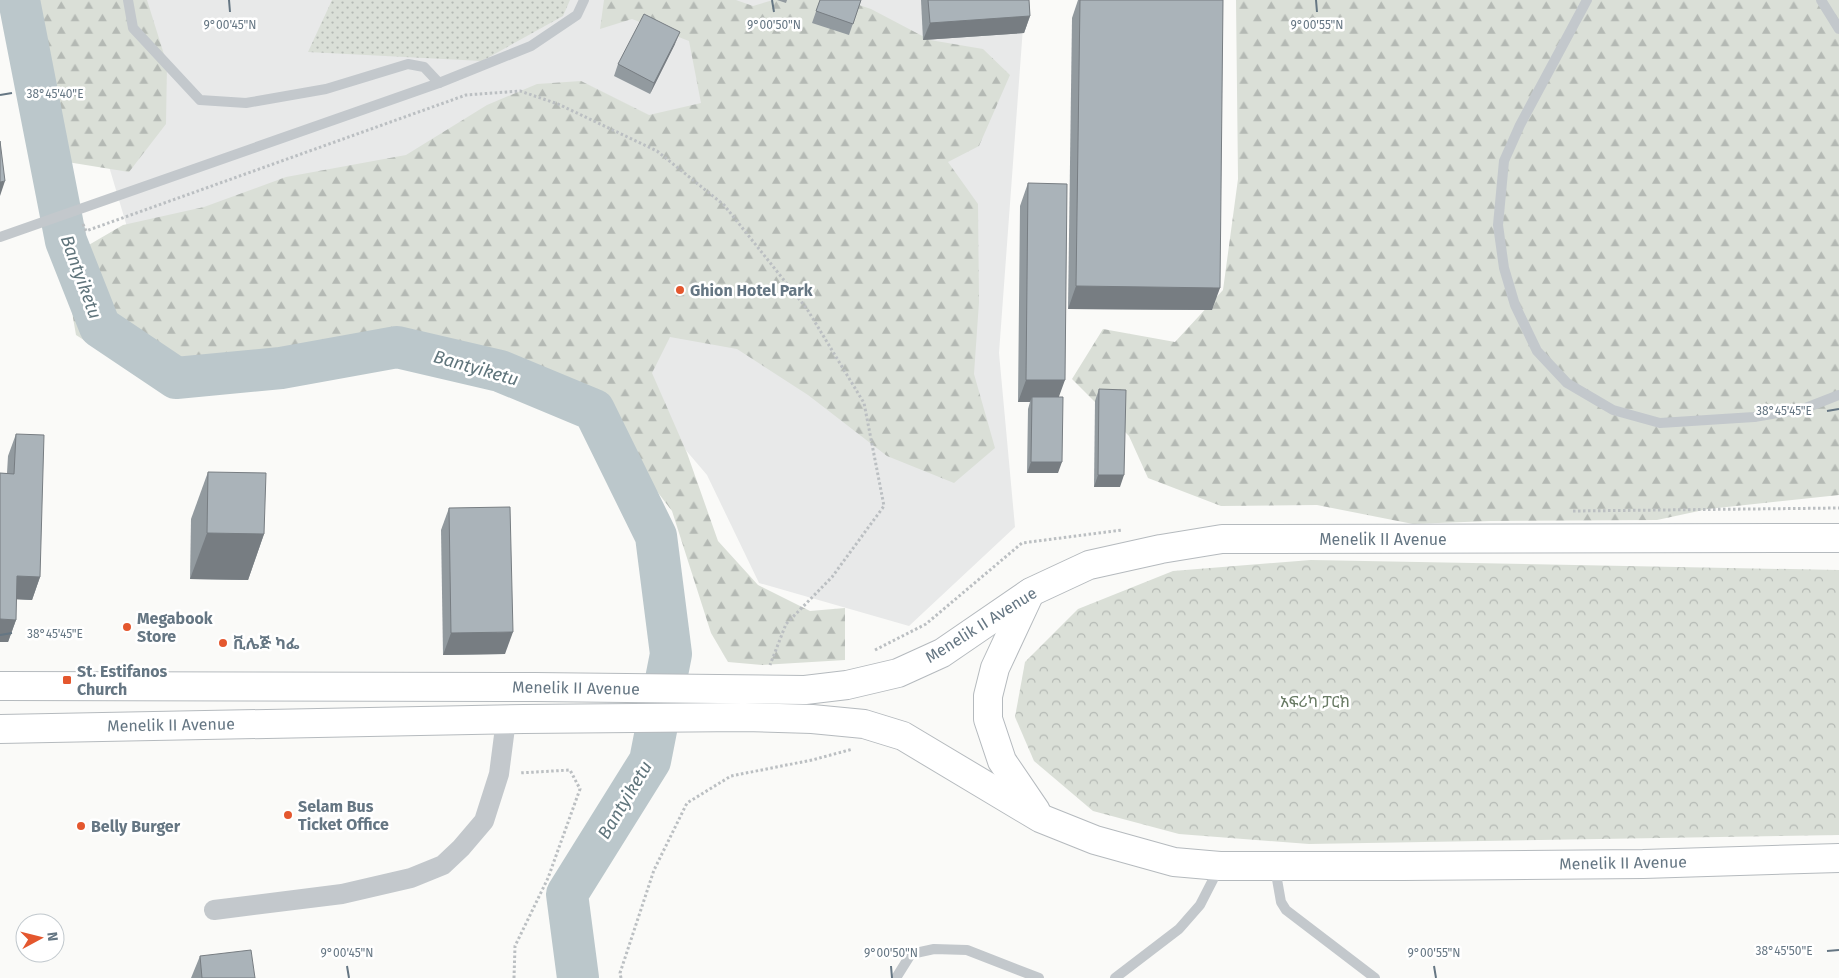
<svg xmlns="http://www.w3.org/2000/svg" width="1839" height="978" font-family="'Fira Sans','Noto Sans Ethiopic',sans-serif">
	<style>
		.built { fill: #e8e9e9 }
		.forest { fill: url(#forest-firs) }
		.park { fill: url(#park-crowns) }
		.garden { fill: url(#garden-dots) }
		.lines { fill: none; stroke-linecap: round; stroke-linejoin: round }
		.river { stroke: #bbc7cb; stroke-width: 42 }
		.primary-casing { stroke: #b5babe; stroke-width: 30 }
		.path { stroke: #bbbfc2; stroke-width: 3; stroke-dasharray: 2.5 2.5; stroke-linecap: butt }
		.service { stroke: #c3c8cc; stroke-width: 10 }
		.minor { stroke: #c3c8cc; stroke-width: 20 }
		.primary { stroke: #fff; stroke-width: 28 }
		.wall { fill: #929a9f }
		.shaded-wall { fill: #777d82 }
		.building { fill: #aab3b9; stroke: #777d82 }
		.ticks { fill: none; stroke: #657683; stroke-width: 2 }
		.poi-dot { fill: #e4572e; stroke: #fff; stroke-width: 2 }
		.labels { text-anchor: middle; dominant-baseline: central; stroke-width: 5; stroke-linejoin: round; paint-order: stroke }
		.poi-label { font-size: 16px; font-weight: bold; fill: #657683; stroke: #fff; text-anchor: start }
		.street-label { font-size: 16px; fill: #657683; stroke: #fff }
		.park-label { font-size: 16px; fill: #687a64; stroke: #fff }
		.water-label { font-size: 18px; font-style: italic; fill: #60757c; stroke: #fff }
		.ticks-label { font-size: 12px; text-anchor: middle; fill: #657683; stroke: #fff; stroke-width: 5; stroke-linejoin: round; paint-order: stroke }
	</style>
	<defs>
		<pattern id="forest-firs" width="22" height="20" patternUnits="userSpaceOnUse" patternTransform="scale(1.25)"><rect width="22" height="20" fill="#dadfd7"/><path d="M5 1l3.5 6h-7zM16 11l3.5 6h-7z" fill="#b4b9b4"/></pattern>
		<pattern id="park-crowns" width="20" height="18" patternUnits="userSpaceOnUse" patternTransform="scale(1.25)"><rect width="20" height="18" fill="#dadfd7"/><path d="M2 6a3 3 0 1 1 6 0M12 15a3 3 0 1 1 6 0" fill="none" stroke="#b4b9b4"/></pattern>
		<pattern id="garden-dots" width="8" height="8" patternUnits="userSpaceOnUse" patternTransform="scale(1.25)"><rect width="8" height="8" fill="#dadfd7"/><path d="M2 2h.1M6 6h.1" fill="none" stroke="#b4b9b4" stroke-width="1.8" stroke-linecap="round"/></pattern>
	</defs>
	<rect width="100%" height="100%" fill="#fafaf8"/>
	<polygon class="built" points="67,0 1025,0 999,353 1015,527 909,626 759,583 707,475 627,381 150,304 77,59"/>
	<g class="forest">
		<polygon points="16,0 147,0 167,64 166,124 129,172 61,161 45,88"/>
		<polygon points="604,0 736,0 753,6 773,0 844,0 871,9 930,40 983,49 1010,75 979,146 948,162 978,204 979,302 974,374 995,448 954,483 887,456 808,395 737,349 670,337 652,373 687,453 718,541 758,585 810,611 845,608 845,660 762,665 728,662 711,633 672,511 613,434 540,378 439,361 348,372 265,374 120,363 76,335 63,260 123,225 204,207 286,177 406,155 487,105 537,84 581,81 649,115 701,103 689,41 632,19 600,29"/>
		<polygon points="1236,0 1839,0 1839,495 1708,509 1657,520 1490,521 1413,524 1317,505 1221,506 1148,478 1129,436 1072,379 1103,329 1175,342 1223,290 1238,179"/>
	</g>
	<polygon class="park" points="1311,560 1839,570 1839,835 1309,844 1179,834 1093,811 1034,761 1015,717 1025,662 1078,609 1173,571"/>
	<polygon class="garden" points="332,0 570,0 563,16 482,61 308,52"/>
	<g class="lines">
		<polyline class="river" points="19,0 66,241 100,327 176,378 281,368 397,347 500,371 594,410 656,536 671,654 650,761 567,894 578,978"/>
		<defs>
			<g id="primary">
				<polyline points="1030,593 995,668 988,696 988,719 1002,761 1036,811"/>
				<polyline points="0,686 535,687 805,690 847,685 898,673 942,653 1031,592 1089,565 1161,549 1222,539 1839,538"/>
				<polyline points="0,729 524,719 744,717 812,719 864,724 903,736 1040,818 1095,840 1174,862 1220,866 1404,866 1643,864 1839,858"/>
			</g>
		</defs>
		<use href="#primary" class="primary-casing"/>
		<g class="path">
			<polyline points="83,224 86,231 466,95 520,91 558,104 657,151 724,205 807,309 864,403 884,506 832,577 786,624 770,665"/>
			<polyline points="1573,511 1839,508"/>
			<polyline points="875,650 926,624 1022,543 1122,530"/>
			<polyline points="514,978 515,946 548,878 580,789 570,770 519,773"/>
			<polyline points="621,978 620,973 654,870 687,803 731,776 812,760 853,749"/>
		</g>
		<g class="service">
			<polyline points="128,0 133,28 200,100 246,103 326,89 408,64 424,67 439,83"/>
			<polyline points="1587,0 1520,125 1504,161 1498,225 1504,268 1515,305 1537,351 1567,383 1613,410 1660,423 1754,417 1803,409 1839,395"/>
			<polyline points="1821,0 1839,29"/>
			<polyline points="0,237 439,83 531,46 577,15 584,0"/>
			<polyline points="1275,868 1281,902 1286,910 1375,978"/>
			<polyline points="896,978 911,954 934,949 967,950 1039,978"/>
			<polyline points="1115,978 1179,929 1200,905 1219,868"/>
		</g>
		<polyline class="minor" points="214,910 342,894 411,878 443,865 461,848 484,821 499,774 506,720"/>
		<use href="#primary" class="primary"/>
	</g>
	<g class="wall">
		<polygon points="777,0 787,0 786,3"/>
		<polygon points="820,0 861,0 849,35 812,23"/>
		<polygon points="921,0 1029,0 1030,16 1024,33 923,40"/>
		<polygon points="1078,0 1223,0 1212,310 1068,309 1072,18"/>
		<polygon points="675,44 650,94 614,76 618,64"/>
		<polygon points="1028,183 1059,397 1058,473 1027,473 1028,409 1030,402 1018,402 1020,206"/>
		<polygon points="1099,389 1120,487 1094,487 1095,401"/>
		<polygon points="16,434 40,577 32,600 16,599 16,620 8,642 0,642 0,473 7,473 8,456"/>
		<polygon points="208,472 264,534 248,580 190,579 191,519"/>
		<polygon points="449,508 505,654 443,655 441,530"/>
		<polygon points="200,956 255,978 191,978"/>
	</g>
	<g class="shaded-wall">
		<polygon points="1030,16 1024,33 923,40 930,23"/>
		<polygon points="680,32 675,44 650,94 654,83"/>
		<polygon points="5,181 0,196 0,182"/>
		<polygon points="1076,286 1220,288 1212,310 1068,309"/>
		<polygon points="1026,380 1065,380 1057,402 1032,397 1030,402 1018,402"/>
		<polygon points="1031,462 1062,462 1058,473 1027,473"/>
		<polygon points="1098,475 1124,475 1120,487 1094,487"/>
		<polygon points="207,533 264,534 248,580 190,579"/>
		<polygon points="17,576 40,577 32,600 9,599"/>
		<polygon points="0,619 16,620 8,642 0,642"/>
		<polygon points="513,632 505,654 443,655 451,633"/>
	</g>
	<g class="building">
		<polygon points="820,0 861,0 853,24 816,11"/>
		<polygon points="928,0 1029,0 1030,16 930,23"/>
		<polygon points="1080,0 1223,0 1220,288 1076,286"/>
		<polygon points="644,14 680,32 654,83 618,64"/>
		<polygon points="0,141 5,181 0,182"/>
		<polygon points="1028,183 1067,184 1065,380 1026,380"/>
		<polygon points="1099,389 1126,390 1124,475 1098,475"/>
		<polygon points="1032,397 1063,397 1062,462 1031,462"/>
		<polygon points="16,434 44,435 40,577 17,576 16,620 0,619 0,473 14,474"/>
		<polygon points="208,472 266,473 264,534 207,533"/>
		<polygon points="510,507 513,632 451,633 449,508"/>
		<polygon points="251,950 255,978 202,978 200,956"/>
	</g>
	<path class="ticks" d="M229,0L230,12M772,0L774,12M1316,0L1317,12M0,95L12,93M1827,411L1839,409M0,635L12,633M1827,951L1839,950M347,966L349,978M891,966L892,978M1434,966L1436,978"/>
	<g class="poi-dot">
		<circle cx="680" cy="290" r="5"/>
		<circle cx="127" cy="627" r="5"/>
		<circle cx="223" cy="643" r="5"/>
		<rect x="62" y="675" width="10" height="10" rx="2.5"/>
		<circle cx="288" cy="815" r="5"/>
		<circle cx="81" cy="826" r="5"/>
	</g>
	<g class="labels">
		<g class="poi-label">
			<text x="690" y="290">Ghion Hotel Park</text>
			<text x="137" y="618">Megabook<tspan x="137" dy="18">Store</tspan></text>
			<text x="233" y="643">ቪሌጅ ካፌ</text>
			<text x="77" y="671">St. Estifanos<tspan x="77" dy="18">Church</tspan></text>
			<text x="298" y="806">Selam Bus<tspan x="298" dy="18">Ticket Office</tspan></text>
			<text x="91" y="826">Belly Burger</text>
		</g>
		<g class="street-label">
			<text x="1383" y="539">Menelik II Avenue</text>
			<text transform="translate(981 625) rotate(-32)">Menelik II Avenue</text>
			<text transform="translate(576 688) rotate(1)">Menelik II Avenue</text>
			<text transform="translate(171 725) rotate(-1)">Menelik II Avenue</text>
			<text transform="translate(1623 863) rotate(-1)">Menelik II Avenue</text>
		</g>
		<g class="park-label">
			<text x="1315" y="701">አፍሪካ ፓርክ</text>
		</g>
		<g class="water-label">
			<text transform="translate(81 277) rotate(70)">Bantyiketu</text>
			<text transform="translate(476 368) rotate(16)">Bantyiketu</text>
			<text transform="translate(625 800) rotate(-59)">Bantyiketu</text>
		</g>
	</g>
	<g class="ticks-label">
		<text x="230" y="29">9°00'45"N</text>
		<text x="774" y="29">9°00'50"N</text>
		<text x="1317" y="29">9°00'55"N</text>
		<text x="55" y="98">38°45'40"E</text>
		<text x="1784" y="415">38°45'45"E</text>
		<text x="55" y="638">38°45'45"E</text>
		<text x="1784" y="955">38°45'50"E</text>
		<text x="347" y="957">9°00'45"N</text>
		<text x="891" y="957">9°00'50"N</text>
		<text x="1434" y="957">9°00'55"N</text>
	</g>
	<g transform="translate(40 938) rotate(83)"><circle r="24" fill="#ffffff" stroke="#c1c8cd"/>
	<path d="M0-4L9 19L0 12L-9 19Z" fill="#e4572e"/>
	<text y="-8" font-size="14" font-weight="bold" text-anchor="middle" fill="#657683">N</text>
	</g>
</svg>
